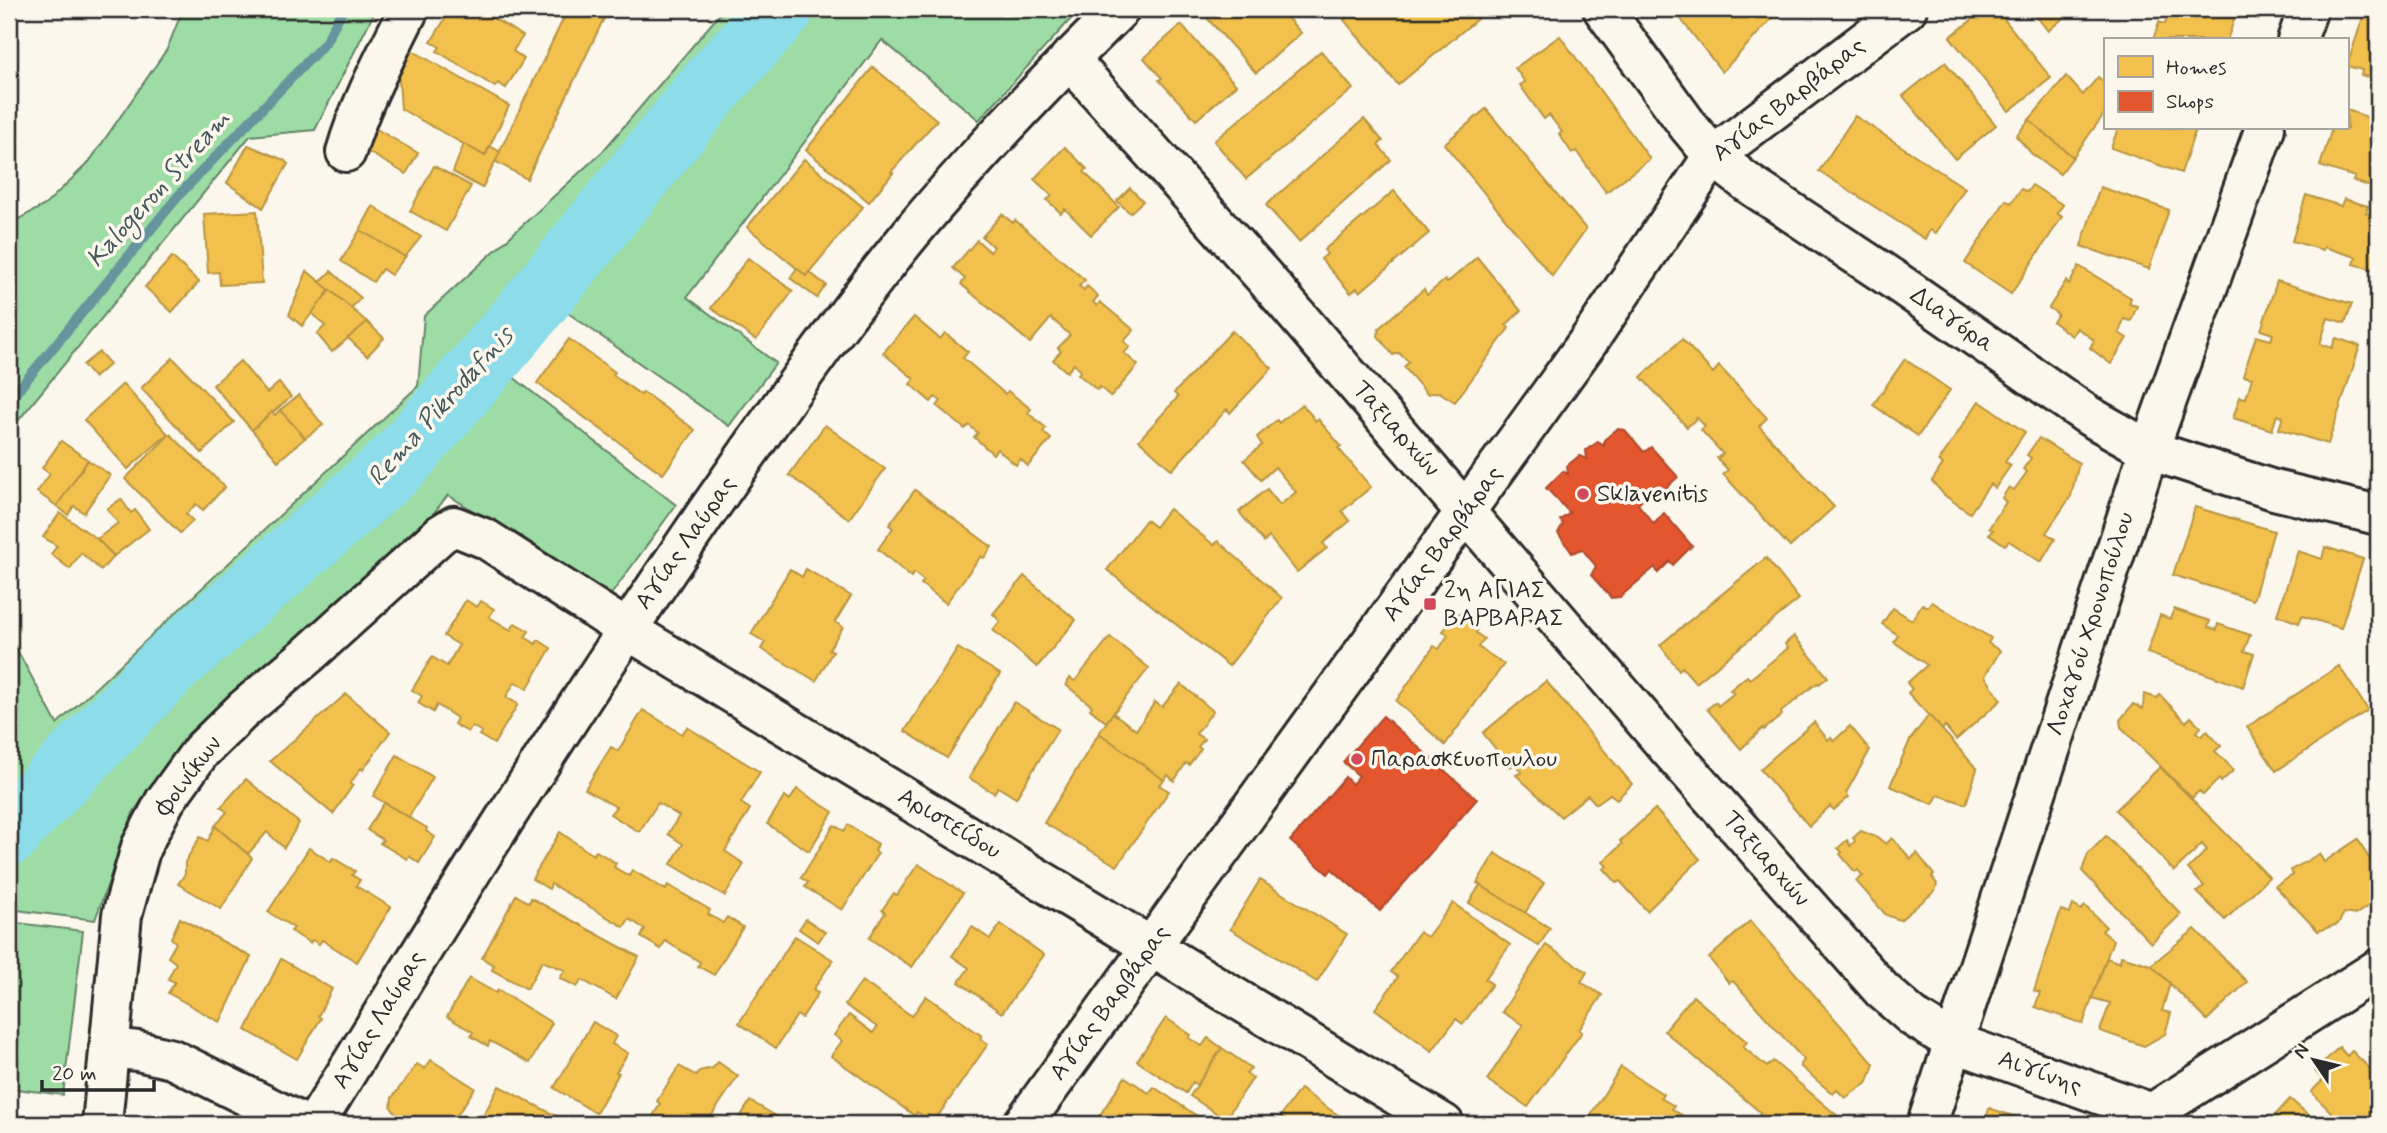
<svg xmlns="http://www.w3.org/2000/svg" width="2387" height="1133" font-family="Mynerve,sans-serif">
	<style>
		.green { fill: #9edca5; stroke: #648468; stroke-width: 2 }
		.homes { fill: #f2c14e; stroke: #b69444; stroke-width: 2 }
		.shops { fill: #e4572e; stroke: #ac4a2d; stroke-width: 2 }
		.lines { fill: none; stroke-linecap: round; stroke-linejoin: round }
		.stream { stroke: #66959e; stroke-width: 10 }
		.river { stroke: #8ddcea; stroke-width: 66 }
		.minor-casing { stroke: #2b2b2b; stroke-width: 44 }
		.minor { stroke: #fbf7ec; stroke-width: 38 }
		.poi-dot { fill: #d1495b; stroke: #fbf7ec; stroke-width: 2.5 }
		.labels { text-anchor: middle; dominant-baseline: central; stroke-width: 7; stroke-linejoin: round; paint-order: stroke }
		.street-label { font-size: 24px; fill: #2b2b2b; stroke: #fbf7ec }
		.poi-label { font-size: 24px; fill: #2b2b2b; stroke: #fbf7ec; text-anchor: start }
		.water-label { font-size: 26px; font-style: italic; fill: #44575b; stroke: #fbf7ec }
	</style>
	<rect width="100%" height="100%" fill="#fbf7ec"/>
	<filter id="ink" filterUnits="userSpaceOnUse"><feTurbulence type="fractalNoise" baseFrequency=".0143" numOctaves="2"/><feDisplacementMap in="SourceGraphic" scale="14" xChannelSelector="R" yChannelSelector="G"/><feConvolveMatrix kernelMatrix="1 2 1 2 8 2 1 2 1" color-interpolation-filters="sRGB"/></filter>
	<g filter="url(#ink)">
		<g class="green">
			<polygon points="183,9 376,9 315,130 250,136 9,432 9,224 45,205 89,162 167,49"/>
			<polygon points="724,9 1080,9 979,120 882,40 687,297 776,363 729,426 551,301 499,366 676,505 610,596 448,495 414,538 189,733 133,813 95,920 9,909 9,635 57,724 418,386 424,316 603,151"/>
			<polygon points="9,922 83,931 63,1095 9,1088"/>
		</g>
		<g class="homes">
			<polygon points="451,9 478,9 523,36 513,51 524,59 506,88 498,83 495,87 437,51 440,47 431,42"/>
			<polygon points="568,9 595,9 606,14 527,179 495,161"/>
			<polygon points="1199,9 1279,9 1301,33 1256,73"/>
			<polygon points="1353,9 1489,9 1398,85 1344,20 1355,11"/>
			<polygon points="1673,9 1781,9 1722,72"/>
			<polygon points="1986,9 1996,9 2051,78 2009,111 1950,37"/>
			<polygon points="2031,9 2074,9 2048,31"/>
			<polygon points="2174,9 2238,9 2227,40 2153,40 2159,22 2165,24 2169,14"/>
			<polygon points="2378,13 2378,80 2361,75 2362,70 2347,66 2362,20 2369,15"/>
			<polygon points="1181,25 1236,85 1196,120 1159,80 1162,78 1144,58"/>
			<polygon points="1560,36 1650,159 1606,192 1576,151 1572,153 1559,134 1562,132 1549,115 1544,119 1520,85 1525,82 1515,68"/>
			<polygon points="408,48 509,106 485,156 401,109 398,66"/>
			<polygon points="1321,51 1353,89 1246,179 1214,141"/>
			<polygon points="1945,62 1996,125 1955,159 1903,96"/>
			<polygon points="873,67 937,120 891,172 893,173 869,202 806,150"/>
			<polygon points="2066,76 2083,95 2098,77 2105,83 2105,113 2073,157 2029,120"/>
			<polygon points="1486,109 1586,229 1552,276 1444,144"/>
			<polygon points="2347,110 2378,121 2378,185 2373,183 2372,187 2353,181 2355,177 2320,166 2332,128 2347,128"/>
			<polygon points="1855,116 1965,188 1936,233 1930,230 1925,239 1819,171"/>
			<polygon points="1364,119 1383,141 1378,145 1391,160 1299,242 1266,205"/>
			<polygon points="2029,120 2073,157 2060,174 2032,154 2016,136"/>
			<polygon points="373,127 418,153 406,174 361,148"/>
			<polygon points="2118,128 2196,128 2181,173 2111,148"/>
			<polygon points="464,144 485,156 490,146 500,152 482,188 453,172"/>
			<polygon points="248,145 284,160 288,164 263,208 227,183"/>
			<polygon points="1065,147 1087,169 1084,172 1119,207 1091,235 1065,209 1061,213 1047,200 1052,196 1034,179"/>
			<polygon points="804,159 863,207 806,276 747,227"/>
			<polygon points="434,166 471,186 446,231 410,211"/>
			<polygon points="2032,185 2063,205 2057,213 2062,217 2011,294 1965,263 2006,200 2011,203 2021,189 2027,192"/>
			<polygon points="2100,187 2169,210 2149,269 2081,246"/>
			<polygon points="1130,188 1143,201 1130,213 1117,201"/>
			<polygon points="1394,191 1429,233 1360,292 1357,288 1351,293 1321,259 1327,254 1324,250"/>
			<polygon points="2306,195 2341,206 2344,199 2368,206 2366,213 2378,216 2378,271 2354,264 2356,257 2324,247 2323,250 2292,241"/>
			<polygon points="373,206 421,237 405,257 360,230"/>
			<polygon points="257,211 262,283 220,285 219,272 208,273 204,214"/>
			<polygon points="1002,214 1013,223 1015,220 1085,280 1079,286 1084,290 1087,286 1098,296 1093,302 1097,306 1100,302 1134,330 1124,341 1130,347 1124,353 1138,365 1111,397 1100,387 1097,390 1078,374 1081,371 1074,364 1067,372 1053,360 1061,351 1058,348 1070,335 1051,318 1030,343 961,284 965,279 953,268 977,240 990,252 994,247 982,237"/>
			<polygon points="360,230 405,257 391,275 382,269 373,282 341,261"/>
			<polygon points="172,257 199,282 172,312 145,287"/>
			<polygon points="1477,257 1521,311 1506,325 1509,328 1455,402 1439,392 1427,394 1404,367 1409,362 1399,353 1393,355 1378,336 1379,328 1424,289 1427,295 1445,280 1447,283"/>
			<polygon points="748,258 793,291 756,340 711,308"/>
			<polygon points="2079,266 2131,298 2129,304 2137,306 2131,321 2124,319 2119,333 2127,338 2111,364 2090,348 2094,340 2077,328 2072,336 2053,322 2058,314 2049,308 2066,281 2069,285"/>
			<polygon points="797,268 806,276 809,272 826,285 817,298 790,278"/>
			<polygon points="307,271 330,290 302,326 289,315"/>
			<polygon points="331,271 361,298 351,308 320,282"/>
			<polygon points="2277,281 2352,304 2345,323 2328,318 2320,344 2332,348 2336,338 2360,346 2328,444 2279,429 2283,417 2277,415 2272,430 2233,418 2240,397 2246,398 2252,378 2243,376 2256,336 2271,340 2273,334 2261,330"/>
			<polygon points="330,290 367,322 332,352 317,334 325,326 312,313"/>
			<polygon points="914,317 940,339 945,333 968,352 963,358 1005,394 1008,391 1031,409 1028,413 1046,428 1043,432 1051,439 1028,466 1020,459 1016,465 997,449 993,454 974,437 978,433 969,425 965,429 937,406 941,401 935,397 931,402 910,384 914,379 883,353"/>
			<polygon points="367,322 384,338 367,356 348,338"/>
			<polygon points="1232,331 1272,368 1230,413 1227,409 1172,470 1139,440 1178,397 1174,393"/>
			<polygon points="569,339 615,372 613,375 641,395 643,392 695,430 663,474 537,383"/>
			<polygon points="1682,339 1713,373 1719,366 1767,418 1759,426 1834,507 1790,547 1723,474 1728,470 1717,458 1723,454 1701,430 1705,426 1697,418 1687,427 1641,377"/>
			<polygon points="99,352 110,364 94,378 83,365"/>
			<polygon points="173,358 234,422 202,453 141,388"/>
			<polygon points="1905,359 1950,390 1918,436 1873,405"/>
			<polygon points="240,361 267,393 279,383 291,397 252,430 213,385"/>
			<polygon points="123,384 168,434 128,469 84,420"/>
			<polygon points="299,395 323,425 305,438 280,410"/>
			<polygon points="1979,401 2025,432 2005,462 2011,465 1995,488 1990,484 1970,513 1944,495 1932,481 1943,464 1939,461"/>
			<polygon points="1302,404 1316,421 1318,419 1341,446 1338,448 1371,487 1342,511 1350,521 1323,543 1327,548 1297,572 1269,537 1264,542 1239,512 1267,489 1280,505 1296,492 1275,467 1261,480 1244,460 1262,445 1257,437 1277,420 1279,423"/>
			<polygon points="280,410 305,438 278,461 252,430 272,412 275,415"/>
			<polygon points="825,425 885,469 849,519 789,475"/>
			<polygon points="170,434 225,487 203,510 196,504 186,514 193,521 180,533 125,479"/>
			<polygon points="2039,438 2079,463 2071,496 2046,533 2055,539 2041,562 2009,541 2005,545 1989,534 1993,530 1989,528 2006,502 2002,498 2009,487 2014,490 2027,472 2023,469 2031,458 2027,455"/>
			<polygon points="61,441 88,460 57,506 37,492 50,474 42,468"/>
			<polygon points="88,460 110,475 84,513 74,506 68,515 57,506"/>
			<polygon points="915,490 992,547 984,558 981,556 946,603 921,584 924,581 914,573 911,577 878,549 893,528 889,525"/>
			<polygon points="121,499 131,513 135,510 149,529 114,556 97,539 118,523 107,509"/>
			<polygon points="2195,507 2274,531 2253,600 2173,575"/>
			<polygon points="1169,509 1214,545 1218,541 1282,598 1229,666 1107,570 1146,520 1155,527"/>
			<polygon points="60,513 97,539 114,556 101,570 81,553 70,569 51,554 57,546 43,537"/>
			<polygon points="2325,547 2363,559 2341,628 2302,616 2299,623 2277,615 2298,551 2322,559"/>
			<polygon points="1766,558 1799,599 1696,683 1682,667 1679,670 1660,645"/>
			<polygon points="790,569 802,577 806,569 851,596 835,622 843,627 829,649 833,651 816,681 761,649 765,642 751,634"/>
			<polygon points="1024,576 1076,620 1037,667 993,630 1000,621 993,614"/>
			<polygon points="466,600 477,607 481,601 494,609 489,617 511,630 515,623 529,631 525,637 536,644 538,640 551,648 527,689 515,682 506,697 518,704 494,744 479,735 482,732 472,726 468,732 454,724 457,718 437,705 433,712 418,703 422,696 412,690 432,657 447,666 459,645 444,636"/>
			<polygon points="1932,602 1991,638 1988,643 2000,651 1985,676 2001,700 1956,740 1945,726 1942,730 1908,693 1912,689 1907,683 1927,665 1894,642 1898,635 1882,624 1893,608 1912,620 1922,604 1928,607"/>
			<polygon points="2174,609 2210,621 2208,627 2217,630 2218,624 2250,635 2244,651 2254,654 2243,687 2147,653 2160,615 2170,619"/>
			<polygon points="1460,613 1468,615 1477,620 1476,633 1484,639 1478,647 1504,664 1445,745 1396,701 1434,646 1439,649 1448,635 1443,631 1455,616"/>
			<polygon points="1794,636 1828,677 1819,684 1817,683 1781,712 1782,715 1764,730 1763,728 1741,749 1707,709 1716,702 1718,706 1734,693 1730,690 1747,676 1750,679 1788,648 1785,644"/>
			<polygon points="1110,637 1149,668 1106,722 1090,709 1092,706 1066,685 1070,678 1075,681"/>
			<polygon points="958,648 1000,674 947,758 905,731"/>
			<polygon points="2339,666 2368,710 2276,771 2247,727"/>
			<polygon points="1546,681 1632,784 1617,799 1610,794 1596,804 1588,795 1561,817 1516,775 1522,772 1515,764 1510,767 1483,733"/>
			<polygon points="1181,684 1213,711 1196,734 1204,739 1198,747 1201,749 1189,765 1186,763 1174,781 1168,775 1164,780 1099,733 1113,713 1136,730 1155,702 1162,707"/>
			<polygon points="346,694 390,732 363,770 361,768 350,784 353,785 333,814 270,761"/>
			<polygon points="2144,694 2157,698 2160,695 2186,722 2191,717 2201,727 2197,732 2202,736 2207,731 2221,746 2215,751 2234,770 2221,782 2219,779 2203,795 2199,791 2192,798 2121,727 2120,720 2133,704 2143,709"/>
			<polygon points="1014,702 1058,729 1016,798 998,787 994,793 969,778"/>
			<polygon points="643,710 682,734 687,727 760,772 741,803 750,809 725,851 744,864 725,896 671,864 683,844 668,834 679,816 658,803 639,832 610,814 616,807 585,789 611,747 618,751"/>
			<polygon points="1929,715 1977,769 1966,804 1938,795 1933,804 1890,786 1910,740"/>
			<polygon points="1814,722 1828,740 1831,737 1834,741 1850,726 1870,750 1846,793 1849,797 1834,810 1830,806 1809,826 1760,769"/>
			<polygon points="1099,733 1164,780 1159,785 1169,791 1117,866 1044,823"/>
			<polygon points="397,755 433,777 409,817 373,796"/>
			<polygon points="2160,767 2269,877 2225,920 2197,892 2204,886 2188,869 2207,850 2202,844 2174,871 2116,810"/>
			<polygon points="246,779 299,823 284,848 267,832 248,854 215,826 227,812 221,807"/>
			<polygon points="797,789 833,812 809,851 767,824 785,796 790,800"/>
			<polygon points="384,803 427,828 426,831 435,837 419,863 409,856 407,859 380,843 383,840 367,830"/>
			<polygon points="1655,809 1700,859 1647,911 1620,881 1617,883 1604,869 1607,866 1603,862 1622,844 1620,841"/>
			<polygon points="834,825 844,831 848,825 878,844 875,851 878,853 842,910 805,887 808,882 801,878"/>
			<polygon points="215,826 252,858 221,909 178,884 185,874 185,862 200,837 208,841"/>
			<polygon points="1861,831 1878,838 1886,844 1892,838 1911,859 1917,853 1934,875 1932,877 1937,884 1935,891 1900,920 1886,915 1856,881 1863,876 1858,870 1855,872 1840,854 1842,852 1838,848 1847,840 1850,846 1855,841 1853,838"/>
			<polygon points="560,832 593,855 596,851 616,863 614,867 629,876 632,870 666,890 668,885 710,910 708,914 723,923 727,917 743,927 714,975 698,966 700,962 665,941 661,949 641,937 645,929 629,919 624,927 551,884 549,889 532,879"/>
			<polygon points="2106,836 2181,914 2151,943 2082,871 2088,854"/>
			<polygon points="2358,839 2378,874 2378,899 2355,915 2344,913 2338,924 2318,931 2275,886 2293,875 2291,870 2319,854 2324,862"/>
			<polygon points="309,848 331,862 333,858 355,871 352,875 360,880 356,886 391,907 357,962 322,940 319,944 312,940 310,943 291,931 294,928 268,912"/>
			<polygon points="1495,853 1544,883 1525,913 1477,883"/>
			<polygon points="918,864 963,893 912,967 869,938 885,913 882,910 894,893 897,895"/>
			<polygon points="1260,880 1347,934 1317,982 1230,929"/>
			<polygon points="1480,885 1550,928 1539,946 1469,903"/>
			<polygon points="516,895 529,903 531,898 639,957 616,999 582,980 577,987 560,978 565,970 542,961 527,989 492,970 494,965 482,958"/>
			<polygon points="1453,903 1510,945 1485,979 1492,984 1463,1024 1456,1019 1432,1051 1375,1009 1398,977 1391,972 1419,932 1427,937"/>
			<polygon points="2073,905 2081,910 2085,906 2106,927 2102,931 2113,940 2083,1024 2035,1007 2040,993 2034,991 2061,910 2070,913"/>
			<polygon points="180,918 251,957 220,1022 168,993 175,982 168,979 176,963 168,957 176,943 171,938"/>
			<polygon points="806,919 825,932 818,942 799,929"/>
			<polygon points="1750,921 1874,1064 1868,1082 1845,1098 1837,1090 1833,1094 1800,1066 1804,1060 1733,981 1729,983 1709,958"/>
			<polygon points="1001,924 1044,955 1002,1013 959,982 969,968 952,956 972,927 990,939"/>
			<polygon points="2195,929 2247,982 2207,1020 2151,965"/>
			<polygon points="795,936 833,960 813,990 818,993 802,1018 797,1015 776,1048 739,1023"/>
			<polygon points="1546,945 1587,972 1581,982 1602,995 1579,1030 1582,1032 1528,1107 1487,1080 1523,1025 1502,1012"/>
			<polygon points="2121,956 2151,965 2170,983 2162,1011 2171,1013 2165,1034 2144,1046 2100,1031 2110,1003 2092,998 2107,958 2120,963"/>
			<polygon points="281,959 332,989 318,1016 321,1018 297,1059 246,1030"/>
			<polygon points="469,978 496,993 498,990 552,1023 530,1063 490,1041 488,1046 471,1036 473,1032 447,1017"/>
			<polygon points="862,981 912,1016 926,996 982,1036 980,1039 988,1044 933,1123 917,1112 915,1116 831,1056 842,1041 834,1035 849,1015 873,1033 877,1027 845,1005"/>
			<polygon points="1693,996 1747,1042 1743,1047 1767,1067 1773,1061 1847,1124 1764,1124 1757,1118 1761,1113 1664,1031"/>
			<polygon points="1166,1018 1191,1035 1189,1038 1202,1046 1208,1038 1222,1048 1197,1085 1193,1082 1186,1093 1137,1061"/>
			<polygon points="593,1022 616,1036 612,1044 628,1053 616,1072 619,1073 596,1113 554,1088"/>
			<polygon points="2339,1047 2347,1056 2352,1051 2378,1077 2378,1124 2343,1124 2311,1092 2323,1080 2315,1071"/>
			<polygon points="1222,1048 1251,1068 1246,1074 1253,1078 1225,1119 1190,1096"/>
			<polygon points="431,1060 475,1088 452,1123 445,1117 440,1124 437,1124 423,1116 417,1124 411,1124 395,1113 391,1107 392,1098 417,1064 425,1069"/>
			<polygon points="718,1062 738,1076 708,1121 701,1121 699,1124 649,1123 660,1104 657,1101 679,1066 697,1076 699,1071 713,1068"/>
			<polygon points="1621,1067 1663,1094 1661,1098 1674,1106 1672,1109 1696,1124 1585,1124"/>
			<polygon points="1125,1077 1149,1093 1154,1087 1209,1124 1094,1124"/>
			<polygon points="499,1086 558,1117 554,1124 479,1124"/>
			<polygon points="1300,1089 1351,1124 1275,1124"/>
			<polygon points="2290,1099 2319,1124 2267,1124"/>
			<polygon points="750,1101 790,1124 736,1124"/>
			<polygon points="1989,1108 2037,1124 1984,1124"/>
		</g>
		<g class="shops">
			<polygon points="1617,429 1625,430 1644,452 1651,447 1678,477 1655,498 1651,492 1638,504 1654,524 1664,513 1692,546 1673,565 1670,561 1658,573 1655,567 1620,597 1611,598 1591,575 1596,566 1582,549 1572,553 1558,533 1563,524 1560,520 1570,513 1546,488 1563,471 1568,474 1567,466 1579,456 1587,459 1586,450 1598,442 1604,446 1604,440"/>
			<polygon points="1383,716 1477,799 1380,911 1332,869 1328,874 1290,841 1345,777 1352,784 1359,776 1343,762"/>
		</g>
		<g class="lines">
			<polyline class="stream" points="9,401 180,194 325,43 343,9"/>
			<polyline class="river" points="9,833 14,825 167,667 398,463 514,329 711,86 781,9"/>
			<defs>
				<g id="minor">
					<polyline points="1603,9 1689,127 1713,156 1749,184 1903,286 2089,416 2149,450 2274,490 2378,515"/>
					<polyline points="2297,40 2308,9"/>
					<polyline points="1069,59 1264,277 1668,748 1882,990 1913,1017 1953,1042 2152,1113 2162,1124"/>
					<path d="M346,152C361,101 386,56 409,9"/>
					<polyline points="109,1048 138,1051 172,1059 303,1124"/>
					<polyline points="2152,1113 2378,969"/>
					<polyline points="102,1124 122,915 141,847 165,801 201,751 244,709 308,655 441,534 454,526 486,539 626,629 1444,1124"/>
					<path d="M315,1124C443,915 572,708 711,506C776,413 840,319 912,232C977,154 1048,80 1120,9"/>
					<polyline points="1023,1124 1590,339 1713,156 1907,9"/>
					<polyline points="1927,1124 2149,450 2265,128"/>
				</g>
			</defs>
			<use href="#minor" class="minor-casing"/>
			<use href="#minor" class="minor"/>
		</g>
	</g>
	<g class="poi-dot">
		<circle cx="1583" cy="494" r="7"/>
		<rect x="1423" y="597" width="14" height="14" rx="3.5"/>
		<circle cx="1357" cy="759" r="7"/>
	</g>
	<g class="labels">
		<g class="street-label">
			<text transform="translate(1789 100) rotate(-38)">Αγίας Βαρβάρας</text>
			<text transform="translate(1952 320) rotate(35)">Διαγόρα</text>
			<text transform="translate(1396 429) rotate(49)">Ταξιαρχών</text>
			<text transform="translate(686 543) rotate(-55)">Αγίας Λαύρας</text>
			<text transform="translate(1443 544) rotate(-54)">Αγίας Βαρβάρας</text>
			<text transform="translate(2091 624) rotate(-72)">Λοχαγού Χρονοπούλου</text>
			<text transform="translate(189 776) rotate(-53)">Φοινίκων</text>
			<text transform="translate(949 824) rotate(31)">Αριστείδου</text>
			<text transform="translate(1766 859) rotate(49)">Ταξιαρχών</text>
			<text transform="translate(1110 1003) rotate(-54)">Αγίας Βαρβάρας</text>
			<text transform="translate(379 1020) rotate(-59)">Αγίας Λαύρας</text>
			<text transform="translate(2040 1073) rotate(20)">Αιγίνης</text>
		</g>
		<g class="poi-label">
			<text x="1597" y="494">Sklavenitis</text>
			<text x="1444" y="590">2η ΑΓΙΑΣ<tspan x="1444" dy="28">ΒΑΡΒΑΡΑΣ</tspan></text>
			<text x="1371" y="759">Παρασκευοπουλου</text>
		</g>
		<g class="water-label">
			<text transform="translate(159 189) rotate(-48)">Kalogeron Stream</text>
			<text transform="translate(441 407) rotate(-48)">Rema Pikrodafnis</text>
		</g>
	</g>
	<rect width="2387" height="1133" fill="none" stroke="#fbf7ec" stroke-width="35"/>
	<rect x="18" y="18" width="2352" height="1098" fill="none" stroke="#2b2b2b" stroke-width="2.5" filter="url(#ink)"/>
	<rect x="2104" y="38" width="245" height="91" fill="#fbf7ec" stroke="#a8a59f" stroke-width="2"/>
	<rect x="2118" y="56" width="35" height="21" fill="#f2c14e" stroke="#a8a59f" stroke-width="2"/>
	<text x="2166" y="74" font-size="21" fill="#2b2b2b">Homes</text>
	<rect x="2118" y="91" width="35" height="21" fill="#e4572e" stroke="#a8a59f" stroke-width="2"/>
	<text x="2166" y="108" font-size="21" fill="#2b2b2b">Shops</text>
	<g transform="translate(2314 1060) rotate(305)" stroke="#fbf7ec" stroke-width="5" paint-order="stroke">
	<path d="M0-5L12 26L0 18L-12 26Z" fill="#2b2b2b"/>
	<text y="-10" font-size="19" font-weight="bold" text-anchor="middle" fill="#2b2b2b">N</text>
	</g>
	<path d="M42 1080v10h112v-10" fill="none" stroke="#2b2b2b" stroke-width="3.5"/>
	<text x="52" y="1080" font-size="21" fill="#2b2b2b" stroke="#fbf7ec" stroke-width="5" paint-order="stroke">20 m</text>
</svg>
